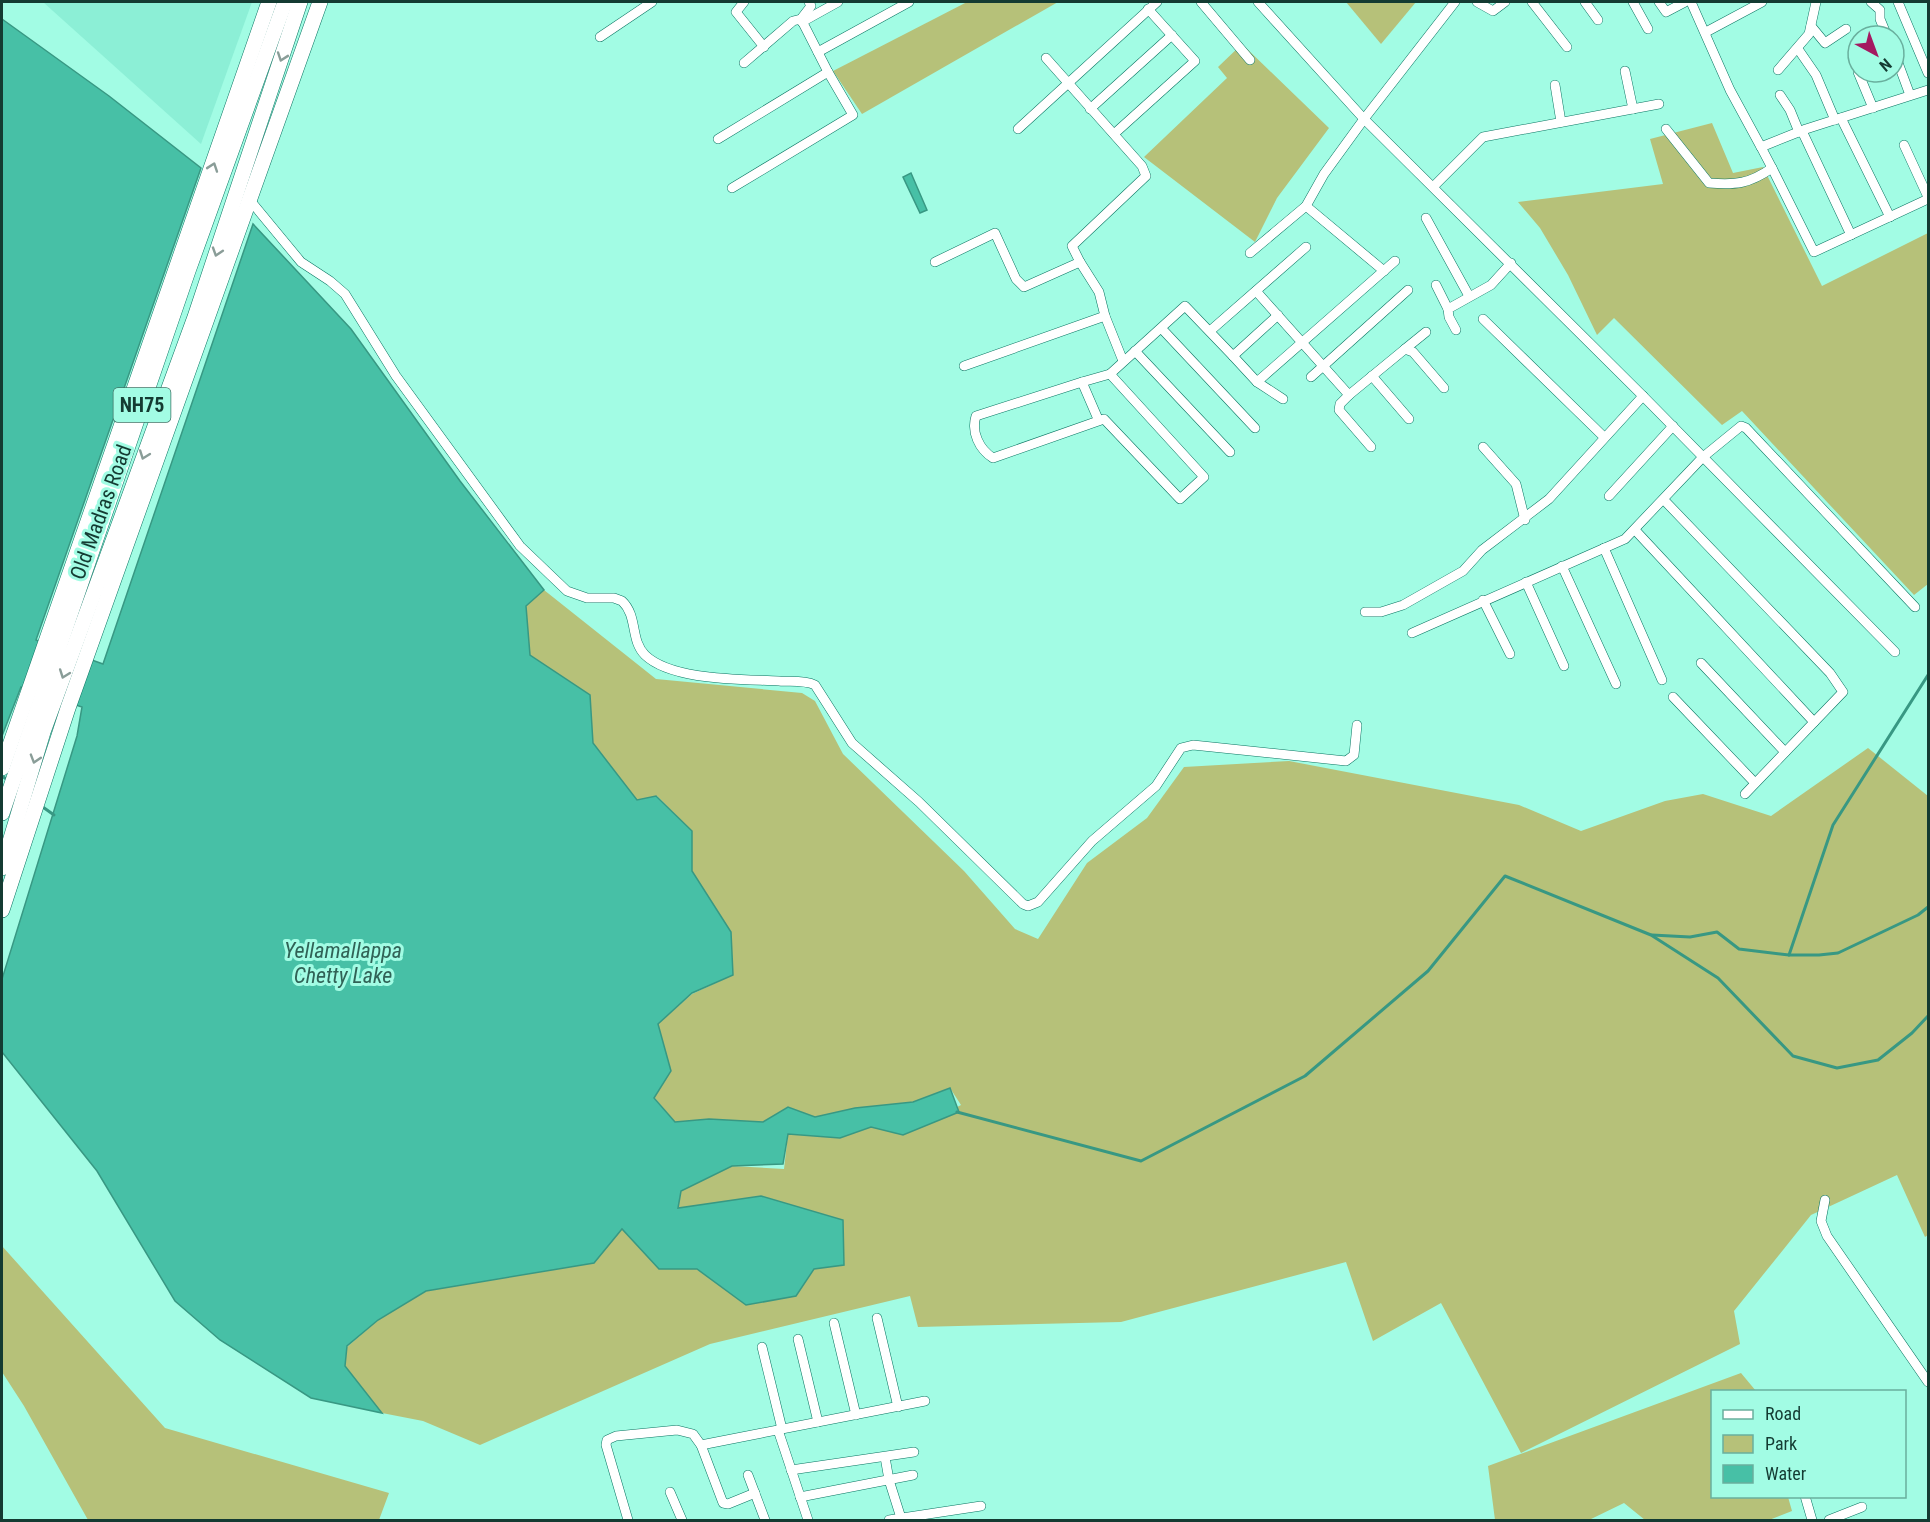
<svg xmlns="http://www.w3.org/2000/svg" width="1930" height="1522" font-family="'Roboto Condensed',sans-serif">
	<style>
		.built { fill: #8cefd6 }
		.green { fill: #b6c179 }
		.water { fill: #47c0a6; stroke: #389883; stroke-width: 1.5 }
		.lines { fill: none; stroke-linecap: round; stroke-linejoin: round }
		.stream { stroke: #389883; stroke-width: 3 }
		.minor-casing { stroke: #097562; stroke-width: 10 }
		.primary-casing { stroke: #097562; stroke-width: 16 }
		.trunk-casing { stroke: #097562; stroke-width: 16 }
		.minor { stroke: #fff; stroke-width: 9 }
		.primary { stroke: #fff; stroke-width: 15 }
		.trunk { stroke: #fff; stroke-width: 15 }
		.oneway { stroke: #8a9d98 }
		.labels { text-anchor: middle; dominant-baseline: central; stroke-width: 6; stroke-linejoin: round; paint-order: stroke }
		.shield { fill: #a2fce4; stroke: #3f7567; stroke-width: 1.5 }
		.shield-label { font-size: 20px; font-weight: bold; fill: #143b32 }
		.street-label { font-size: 21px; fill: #143b32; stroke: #a2fce4 }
		.water-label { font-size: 22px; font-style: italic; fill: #306256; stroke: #a2fce4 }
	</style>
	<rect width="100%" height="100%" fill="#a2fce4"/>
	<polygon class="built" points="43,2 252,2 201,144"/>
	<g class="green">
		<polygon points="967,2 1058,2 862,114 833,71"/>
		<polygon points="1346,2 1416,2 1381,44"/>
		<polygon points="1242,44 1329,128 1277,198 1255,242 1144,157 1227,78 1218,67"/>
		<polygon points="1712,123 1733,173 1763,167 1822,286 1928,233 1928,584 1914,595 1742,411 1722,425 1614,318 1597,335 1568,275 1540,228 1518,202 1663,184 1650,139"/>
		<polygon points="544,590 656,679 802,693 815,701 843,754 964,871 1015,929 1038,939 1087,863 1147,818 1184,767 1289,761 1519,805 1581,831 1665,801 1703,794 1771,816 1868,748 1928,796 1928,1235 1925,1237 1897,1175 1811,1215 1734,1311 1740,1344 1521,1453 1441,1303 1373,1341 1346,1262 1121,1322 918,1327 910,1296 710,1344 480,1445 423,1421 382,1413 345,1366 347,1347 378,1320 426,1291 594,1263 622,1229 659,1269 697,1269 746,1305 796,1296 814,1269 844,1265 843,1220 761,1196 678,1208 681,1191 732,1166 784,1169 788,1134 840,1138 871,1127 903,1135 961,1105 950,1088 913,1102 855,1108 815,1117 788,1107 763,1122 709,1119 675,1122 654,1097 671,1071 658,1024 692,994 733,975 731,932 692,871 692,831 657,796 637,800 593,743 590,695 530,655 526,606"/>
		<polygon points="2,1246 165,1428 389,1493 379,1520 88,1520 24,1406 2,1372"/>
		<polygon points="1741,1373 1756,1391 1712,1392 1712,1496 1788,1497 1792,1511 1769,1520 1645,1520 1624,1503 1589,1520 1495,1520 1488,1466"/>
	</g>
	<g class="water">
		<polygon points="2,19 109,96 201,168 36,640 103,664 253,224 351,329 460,481 544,590 526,606 530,655 590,695 593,743 637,800 656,796 692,831 692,871 731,932 733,975 692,993 658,1024 671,1071 654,1098 675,1122 709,1119 763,1122 788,1107 815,1117 855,1108 913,1102 950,1088 959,1112 903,1135 871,1127 840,1138 788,1134 783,1164 732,1166 681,1191 678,1208 761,1196 843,1220 844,1265 814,1269 796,1296 746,1305 697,1269 659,1269 622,1229 594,1263 426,1291 378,1320 347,1346 345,1366 382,1413 311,1398 220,1340 175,1301 97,1171 2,1052 2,979 77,736 82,707 21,687 2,736"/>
		<polygon points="911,173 927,210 920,213 903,177"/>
	</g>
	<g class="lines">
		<g class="stream">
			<polyline points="2,776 9,781"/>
			<polyline points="40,805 54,815"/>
			<polyline points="1652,935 1690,937 1717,932 1739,949 1789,955 1819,955 1838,953 1918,915 1928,907"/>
			<polyline points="1789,955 1833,825 1928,675"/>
			<polyline points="957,1112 1141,1161 1305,1076 1428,971 1505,876 1651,935 1718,978 1793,1056 1837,1068 1878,1060 1912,1033 1928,1016"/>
		</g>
		<defs>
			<g id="minor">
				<polyline points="744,2 736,12 764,47"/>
				<polyline points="1201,2 1250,60"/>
				<polyline points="1258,2 1364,119 1643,396 1895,652"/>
				<polyline points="1477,2 1493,11 1505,2"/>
				<polyline points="1532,2 1567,47"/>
				<polyline points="1585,2 1598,20"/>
				<polyline points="1633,2 1648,29"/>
				<polyline points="1659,2 1666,12 1685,2"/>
				<polyline points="1691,2 1730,90 1761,147 1806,129 1928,90"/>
				<polyline points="1871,2 1880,10 1880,19 1887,36"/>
				<polyline points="1898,2 1928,73"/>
				<polyline points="802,22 838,2"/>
				<polyline points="1811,26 1825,43 1846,29"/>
				<polyline points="1706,32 1762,2"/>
				<polyline points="600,37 652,2"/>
				<polyline points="1798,49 1816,75 1835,120"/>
				<polyline points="818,52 909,2"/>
				<polyline points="1894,52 1910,95"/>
				<polyline points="744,63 793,21 801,19 811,6 809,2"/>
				<polyline points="1778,70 1809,34 1816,2"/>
				<polyline points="1625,71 1633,109"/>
				<polyline points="1858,72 1873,108"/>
				<polyline points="1555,85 1561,122"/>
				<polyline points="1780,95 1790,110 1799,132"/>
				<polyline points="1090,109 1172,35"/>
				<polyline points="1841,118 1890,217"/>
				<polyline points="1018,129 1157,2"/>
				<path d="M1666,129L1709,183C1736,185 1749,184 1772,168L1761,147"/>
				<polyline points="1802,131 1851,235"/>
				<polyline points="1114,134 1195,61 1148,9"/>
				<polyline points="718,139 828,72"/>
				<polyline points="1904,145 1928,197"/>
				<polyline points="1772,168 1814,252 1928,199"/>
				<polyline points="1434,186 1483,137 1659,104"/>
				<polyline points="732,188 853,115 828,72 801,19"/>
				<path d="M249,199L301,262L330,281L345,294L396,376L520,546L567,591L587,598H614L622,601C638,616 630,640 645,655C672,681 743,679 779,681C791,682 804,680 815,685L852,743L919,802L1023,904L1028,906L1038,902L1092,841L1156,786L1181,748L1193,745L1346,761L1354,755L1357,725"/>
				<polyline points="1306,206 1384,271"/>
				<polyline points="1426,218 1469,296"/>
				<polyline points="1250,253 1306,206 1324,174 1364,119 1455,2"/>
				<polyline points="935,262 995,233 1016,279 1024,287 1080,262 1072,246 1146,176 1142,166 1046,58"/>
				<polyline points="1080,262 1099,292 1105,316 1123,361"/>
				<polyline points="1436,285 1448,309"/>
				<polyline points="1256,291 1349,395 1340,404 1339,410 1371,447"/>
				<polyline points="1483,319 1604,437"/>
				<polyline points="1162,329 1255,428"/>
				<polyline points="1456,330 1449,317 1448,309 1491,285 1511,263"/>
				<polyline points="1210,331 1306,247"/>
				<polyline points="1405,349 1426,332"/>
				<polyline points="1135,351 1230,452"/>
				<polyline points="1233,356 1257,382 1283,399"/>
				<polyline points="964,366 1105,316"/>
				<polyline points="1372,376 1409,419"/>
				<polyline points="1311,377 1408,290"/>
				<polyline points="1082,382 1110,374 1185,306 1233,356 1278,315"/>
				<polyline points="1257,382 1395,261"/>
				<polyline points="1349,395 1405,349 1413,352 1444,388"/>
				<path d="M1098,419L1082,382L976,416C971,432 979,449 993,458L1104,419L1180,499L1204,477L1110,374"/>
				<polyline points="1483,447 1516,484 1525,520"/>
				<polyline points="1609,496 1673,426"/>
				<polyline points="1664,500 1830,673 1843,692 1745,794"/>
				<polyline points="1635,530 1814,722"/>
				<polyline points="1604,548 1662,680"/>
				<polyline points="1562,566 1616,684"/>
				<polyline points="1526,582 1564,666"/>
				<polyline points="1483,600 1510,654"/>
				<polyline points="1365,612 1381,612 1403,605 1463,571 1482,550 1549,499 1643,396"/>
				<polyline points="1412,633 1625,539 1703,457 1741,426 1746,428 1915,607"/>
				<polyline points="1701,663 1785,752"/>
				<polyline points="1673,697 1755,783"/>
				<polyline points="1825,1200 1821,1221 1827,1236 1928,1382"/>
				<polyline points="877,1318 898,1407"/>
				<polyline points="834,1323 856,1415"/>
				<polyline points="798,1339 818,1422"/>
				<polyline points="762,1347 782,1429"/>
				<polyline points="778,1430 808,1520"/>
				<polyline points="701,1445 925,1401"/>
				<polyline points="885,1457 889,1480 901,1518"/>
				<polyline points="791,1470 914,1452"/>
				<polyline points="748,1475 765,1520"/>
				<polyline points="670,1492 682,1520"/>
				<polyline points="1805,1496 1812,1520"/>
				<polyline points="800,1497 913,1475"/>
				<polyline points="628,1520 606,1445 607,1440 616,1436 677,1430 693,1434 701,1445 723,1503 728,1504 755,1493"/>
				<polyline points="889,1520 981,1506"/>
				<polyline points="1829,1520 1862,1507"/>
			</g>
			<g id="primary">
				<polyline points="2,768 269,2"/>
				<polyline points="2,910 68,708 320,2"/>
			</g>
			<g id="trunk">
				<polyline points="2,813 188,271 285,2"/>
				<polyline points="2,868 43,732 195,317 300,2"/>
			</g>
		</defs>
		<use href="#minor" class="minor-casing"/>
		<use href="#primary" class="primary-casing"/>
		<use href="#trunk" class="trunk-casing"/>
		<use href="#minor" class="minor"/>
		<use href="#primary" class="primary"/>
		<use href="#trunk" class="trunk"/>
	</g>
	<defs><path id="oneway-chevron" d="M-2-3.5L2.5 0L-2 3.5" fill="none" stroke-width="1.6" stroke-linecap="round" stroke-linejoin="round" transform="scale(1.5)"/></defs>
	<g class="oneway">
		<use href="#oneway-chevron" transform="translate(282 57) rotate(109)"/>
		<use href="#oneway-chevron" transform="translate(213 167) rotate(-71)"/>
		<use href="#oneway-chevron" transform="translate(217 252) rotate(108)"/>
		<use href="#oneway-chevron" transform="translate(144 455) rotate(110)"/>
		<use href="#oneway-chevron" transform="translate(64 674) rotate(110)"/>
		<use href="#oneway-chevron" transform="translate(35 759) rotate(107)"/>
	</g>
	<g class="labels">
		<rect class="shield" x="113.5" y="388" width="57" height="34" rx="4.5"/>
		<g class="shield-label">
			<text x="142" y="405">NH75</text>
		</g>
		<g class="street-label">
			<text transform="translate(101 512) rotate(-70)">Old Madras Road</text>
		</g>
		<g class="water-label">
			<text x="343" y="950">Yellamallappa<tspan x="343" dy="25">Chetty Lake</tspan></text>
		</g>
	</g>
	<rect width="1930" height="1522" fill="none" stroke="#143b32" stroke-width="6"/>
	<rect x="1711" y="1390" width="195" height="108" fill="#a2fce4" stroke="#69af9d" stroke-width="1.5"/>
	<rect x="1723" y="1410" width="30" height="9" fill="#ffffff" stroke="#69af9d" stroke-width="1.5"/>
	<text x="1765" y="1420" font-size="18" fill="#143b32">Road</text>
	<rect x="1723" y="1435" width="30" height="18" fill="#b6c179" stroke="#69af9d" stroke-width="1.5"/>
	<text x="1765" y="1450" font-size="18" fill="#143b32">Park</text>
	<rect x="1723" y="1465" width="30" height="18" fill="#47c0a6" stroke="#69af9d" stroke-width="1.5"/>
	<text x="1765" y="1480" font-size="18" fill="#143b32">Water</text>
	<g transform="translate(1876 54) rotate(139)"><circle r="28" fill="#a2fce4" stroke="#69af9d" stroke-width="1.5"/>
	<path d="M0-4.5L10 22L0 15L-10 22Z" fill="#a41a61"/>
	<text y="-9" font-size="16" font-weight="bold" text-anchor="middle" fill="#143b32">N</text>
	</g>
</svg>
